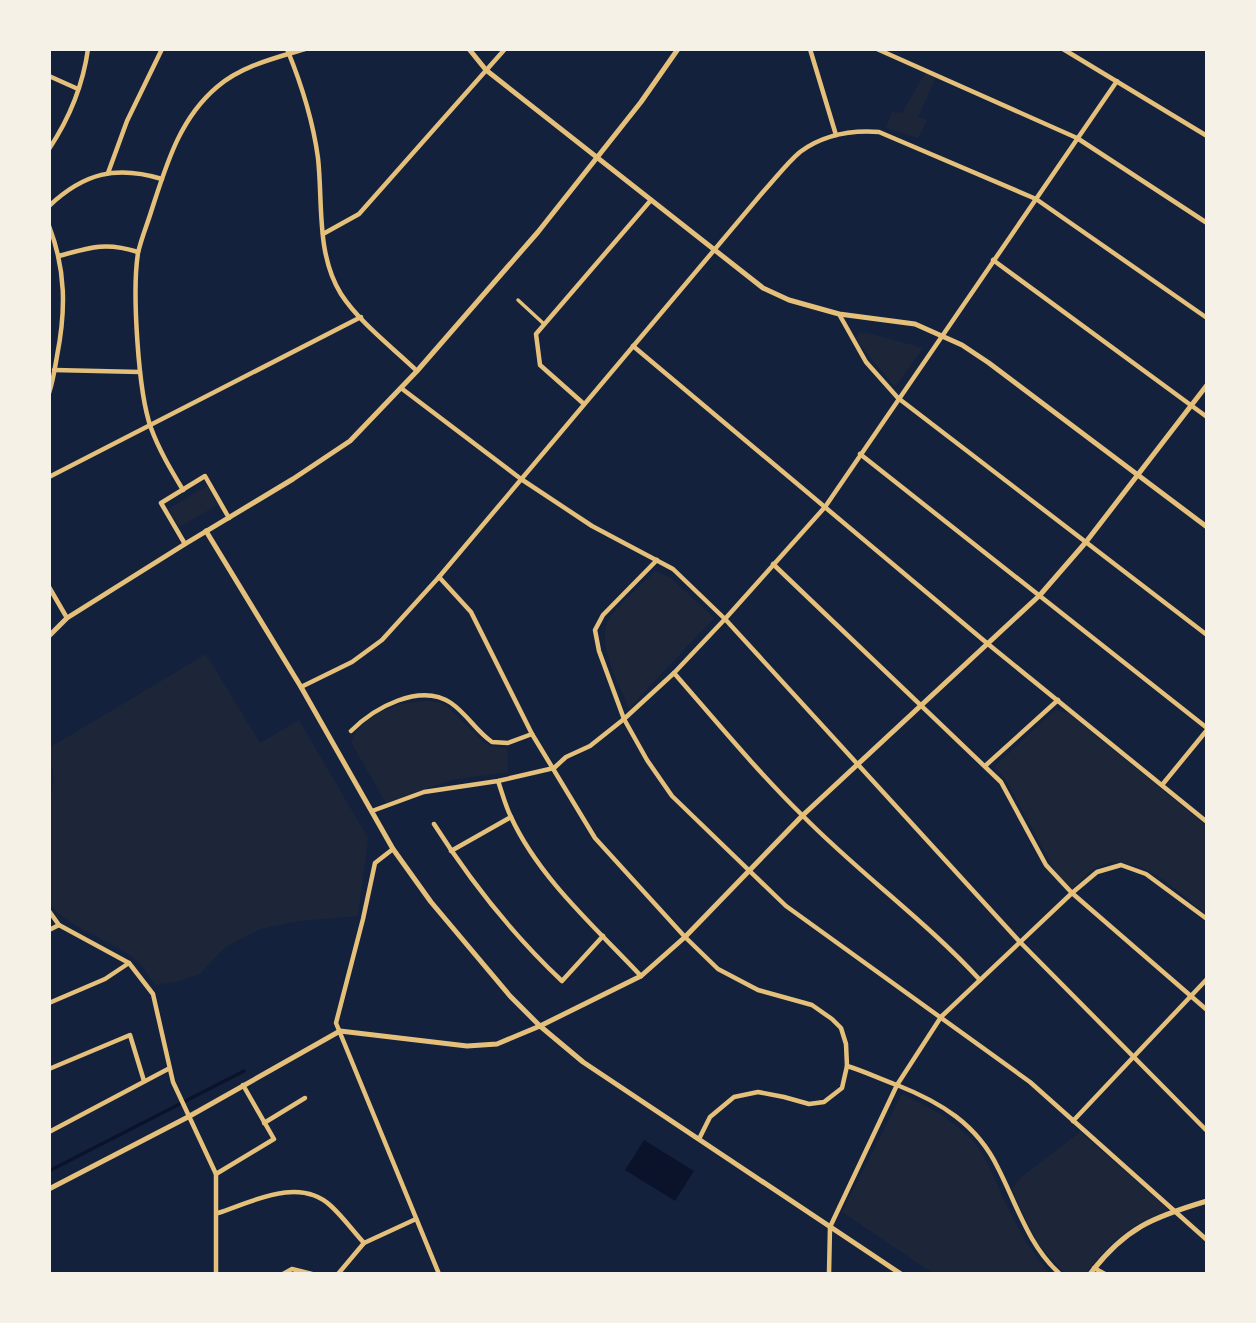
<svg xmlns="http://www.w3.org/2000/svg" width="1256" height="1323" font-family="Spectral,serif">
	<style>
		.green { fill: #1d2539 }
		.water { fill: #0b132b }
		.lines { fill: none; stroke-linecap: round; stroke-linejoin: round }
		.stream { stroke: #0b132b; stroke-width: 3.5 }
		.pedestrian { stroke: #e5c07b; stroke-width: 3.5 }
		.minor { stroke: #e5c07b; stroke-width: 4.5 }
		.tertiary { stroke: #e5c07b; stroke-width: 5 }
	</style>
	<rect width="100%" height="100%" fill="#14213d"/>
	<g class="green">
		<polygon points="926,72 936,77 918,117 927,120 918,138 886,128 892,112 902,113"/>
		<polygon points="859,333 868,333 923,348 895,387 860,345 856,338"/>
		<polygon points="207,486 218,505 179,527 168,509"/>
		<path d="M655,571L671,578L714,618L629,708C620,685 595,642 609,619C617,605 643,584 655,571Z"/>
		<path d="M206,654L260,743L299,720L368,838L358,916L299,921L260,929L224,948L200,974L176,982L155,985C149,977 143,965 135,959C113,941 61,925 49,902V810L54,778L49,748Z"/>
		<path d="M427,701L441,703L448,707L483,742L490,746L507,748L508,772L451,780L386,803L351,742C361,713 400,702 427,701Z"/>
		<path d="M1055,710L1068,713L1207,826V915C1176,891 1134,844 1092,870C1085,875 1078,883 1072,889L1057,874L1006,780L994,767Z"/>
		<path d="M902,1094C927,1106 951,1118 970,1138C989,1158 997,1187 1009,1210C1020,1233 1034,1256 1051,1274H934L842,1212Z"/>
		<path d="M1080,1132L1169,1210C1130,1224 1111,1242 1085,1274H1065L1037,1243L1012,1190L1021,1177Z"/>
	</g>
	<polygon class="water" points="644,1140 694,1171 675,1201 625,1170"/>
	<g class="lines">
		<polyline class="stream" points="49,1171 244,1071"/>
		<polyline class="pedestrian" points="518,300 544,324"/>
		<g class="minor">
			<path d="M287,49C301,83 313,121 318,158C323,203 316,254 341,294C359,322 393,348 417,371"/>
			<polyline points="810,49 836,135"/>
			<polyline points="877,49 1077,138 1207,223"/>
			<polyline points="1063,49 1207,136"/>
			<polyline points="49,76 78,89"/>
			<path d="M49,149C69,119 83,85 88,49"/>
			<polyline points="108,173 127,121 162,49"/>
			<path d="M49,206C84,173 116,165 162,179"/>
			<path d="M49,226C66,270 66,310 57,356C55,368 53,381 49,393"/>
			<polyline points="323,234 359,214 505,49"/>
			<path d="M59,256C91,247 106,242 138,252"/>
			<polyline points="993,260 1207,417"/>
			<polyline points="839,314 866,362 898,398 1207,635"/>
			<polyline points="633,346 988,644 1207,822"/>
			<polyline points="54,370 140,372"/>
			<polyline points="401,388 521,479 592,526 673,569 725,619 1020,942 1207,1131"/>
			<polyline points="584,404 540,365 536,334 651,200"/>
			<polyline points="860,454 1207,728"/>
			<polyline points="49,477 361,317"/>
			<path d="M183,490C171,470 159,450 151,428C138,392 132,291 138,253C141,239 147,225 151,212C166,166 179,119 217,87C241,66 275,58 305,49"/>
			<polyline points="185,544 161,503 205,476 229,518"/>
			<polyline points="657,560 603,615 595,630 599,651 624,719 647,760 672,796 786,906 1030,1082 1207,1240"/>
			<polyline points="773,564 1001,782 1046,865 1072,893 1207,1010"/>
			<polyline points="439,577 471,612 532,734 595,838 685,937 718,969 758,990 812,1005 832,1019 841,1028 846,1044 847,1066 842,1088 824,1102 809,1104 784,1097 758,1092 734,1097 710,1117 699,1139"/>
			<polyline points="49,587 67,618"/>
			<path d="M674,673C716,721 757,771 803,816C859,873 926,921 980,980"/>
			<path d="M301,687L352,662L382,640L439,577L763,192C775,179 787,163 800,152C823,135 852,130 879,132L1036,199L1207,318"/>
			<path d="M351,731C374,708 420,682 451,703C467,714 476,731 492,742L508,743L532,734"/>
			<polyline points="985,766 1058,700"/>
			<path d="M498,781C502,792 505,805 511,817C539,878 595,927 641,976"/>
			<polyline points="1162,785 1207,730"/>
			<polyline points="372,811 424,792 498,781 554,768 566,757 590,746 624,719 674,673 725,619 825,507 1117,81"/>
			<path d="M434,824C471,882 512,934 562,981L603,936"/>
			<polyline points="393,849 375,863 363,919 336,1023 439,1274"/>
			<polyline points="451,851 511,817"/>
			<polyline points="49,911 59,925 129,963 153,994 173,1082 216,1174 216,1274"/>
			<polyline points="49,930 59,925"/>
			<polyline points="49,1003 105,979 129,963"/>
			<path d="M847,1066C864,1071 880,1079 897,1085C940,1102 977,1124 998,1168C1017,1205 1028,1245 1060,1274"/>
			<polyline points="49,1069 130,1035 144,1081"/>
			<polyline points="1073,1121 1207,979"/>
			<polyline points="264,1123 305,1098"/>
			<polyline points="49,1132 168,1069"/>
			<polyline points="216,1174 274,1139 243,1085"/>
			<path d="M218,1213C252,1202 299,1176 331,1206C343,1217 353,1231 364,1243"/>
			<polyline points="1094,1268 1105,1274"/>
			<polyline points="283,1274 292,1269 312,1274"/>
			<polyline points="338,1274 364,1243 416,1219"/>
			<polyline points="829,1274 830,1227 897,1085 941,1017 1072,893 1097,872 1121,865 1146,874 1207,919"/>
		</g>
		<g class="tertiary">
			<polyline points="469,49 486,70 763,288 789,300 839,314 915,324 962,345 989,363 1207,527"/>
			<polyline points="206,531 301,687 393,849 431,902 510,996 540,1026 583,1062 901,1274"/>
			<polyline points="49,636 67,618 185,544 293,479 350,441 417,371 538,232 641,102 678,49"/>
			<polyline points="49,1189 188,1117 340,1031 467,1046 497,1044 540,1026 641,976 685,937 802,816 1040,595 1086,542 1207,385"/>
			<path d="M1090,1274C1125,1228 1153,1217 1207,1201"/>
		</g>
	</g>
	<rect width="1256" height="1323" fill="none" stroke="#f6f1e7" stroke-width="102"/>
</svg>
